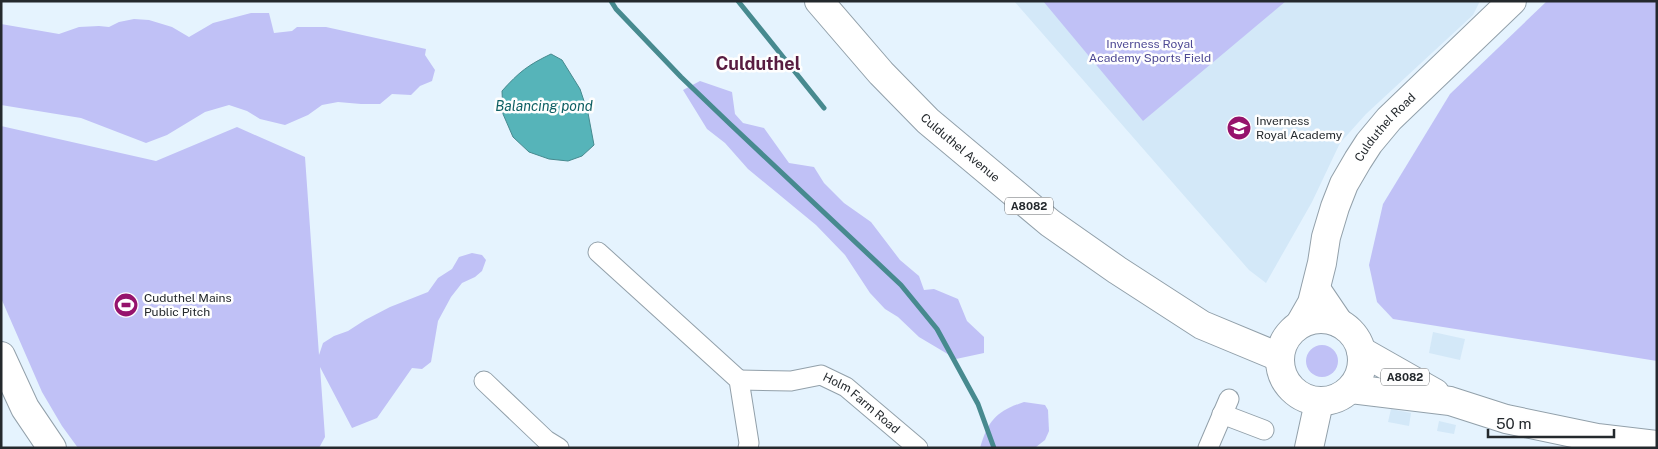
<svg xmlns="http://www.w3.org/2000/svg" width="1658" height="449" font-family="'Public Sans',sans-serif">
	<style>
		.built { fill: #d3e8f8 }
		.green { fill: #c0c1f6 }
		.water { fill: #56b4b9; stroke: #478a8f }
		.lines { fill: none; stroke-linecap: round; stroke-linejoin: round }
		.stream { stroke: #478a8f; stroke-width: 5 }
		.street-casing { stroke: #92a0aa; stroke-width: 21 }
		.secondary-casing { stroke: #92a0aa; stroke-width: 30 }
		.primary-casing { stroke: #92a0aa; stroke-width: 30 }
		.street { stroke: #fff; stroke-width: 19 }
		.secondary { stroke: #fff; stroke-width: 28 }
		.primary { stroke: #fff; stroke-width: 28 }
		.labels { text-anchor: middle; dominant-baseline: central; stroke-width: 5; stroke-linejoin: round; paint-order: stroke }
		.shield { fill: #fefefe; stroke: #65696c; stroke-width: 1 }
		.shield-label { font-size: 11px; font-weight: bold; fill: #24292d }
		.park-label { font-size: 12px; fill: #4e4994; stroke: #fefefe }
		.poi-label { font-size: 12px; fill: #24292d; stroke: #fefefe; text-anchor: start }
		.street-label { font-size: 12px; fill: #24292d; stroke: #fefefe }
		.water-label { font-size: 14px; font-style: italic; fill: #0e5f63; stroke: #fefefe }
		.district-label { font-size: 18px; font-weight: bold; fill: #581c41; stroke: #fefefe }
	</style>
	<rect width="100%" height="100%" fill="#e5f3fe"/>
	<g class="built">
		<polygon points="1014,1 1480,1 1473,15 1366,114 1340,143 1312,202 1266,283 1249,270"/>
		<polygon points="1433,332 1465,339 1460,360 1429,353"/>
		<polygon points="1391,409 1411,413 1409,426 1388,422"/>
		<polygon points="1439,421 1456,425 1454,434 1437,431"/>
	</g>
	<g class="green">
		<polygon points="1043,1 1286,1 1143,121"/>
		<polygon points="1547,1 1657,1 1657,361 1393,319 1377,302 1369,265 1383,204 1450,94"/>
		<polygon points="251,13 269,13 274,33 292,31 297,27 326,27 426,49 425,55 435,70 432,81 420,86 411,95 392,94 380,104 361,104 338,102 322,105 308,115 285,125 260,119 247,111 229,105 205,112 167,135 146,143 81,118 1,105 1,24 59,34 79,27 99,26 109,27 119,22 134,19 149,20 172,27 189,37 213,23"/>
		<polygon points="700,81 732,92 735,114 743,123 764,128 789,163 814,167 824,183 844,203 871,222 900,260 919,276 924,290 934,289 958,299 967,321 984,337 984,353 956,359 919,337 898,317 885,309 870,293 845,255 816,225 748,169 725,143 707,129 683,90"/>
		<polygon points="1,126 156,161 237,127 305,157 319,355 323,343 334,336 348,331 365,320 390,307 428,292 438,278 452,269 459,257 472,253 482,255 486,260 482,271 475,277 462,283 451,297 438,321 431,362 422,369 412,368 377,418 352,428 320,367 325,437 319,448 78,448 62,426 42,392 1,298"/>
		<circle cx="1322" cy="361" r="16"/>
		<path d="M1024,402L1045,405L1048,410L1049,431L1045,440L1036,447L980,448C988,420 997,411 1024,402Z"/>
	</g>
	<path class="water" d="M551,54L562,60L580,89L588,113L594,145L582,156L568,161L549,159L529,152L513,137L503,114L502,91C519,72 528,65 551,54Z"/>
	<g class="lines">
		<g class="stream">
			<polyline points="611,1 616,9 681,77 730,124 901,285 937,329 978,404 994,448"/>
			<polyline points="738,1 824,108"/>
		</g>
		<defs>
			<g id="street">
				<polyline points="598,252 739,380 749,443 748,448"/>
				<path id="s1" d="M739,380L791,381L821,375L846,387L918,448"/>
				<polyline points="484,381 546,440 559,448"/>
				<polyline points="1222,414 1264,430"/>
				<polyline points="1208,448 1229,399"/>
			</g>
			<g id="secondary">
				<polyline points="1316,289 1339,323"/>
				<path id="s2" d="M1300,324L1312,303L1322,263L1326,237L1335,207L1344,184L1358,160L1369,143L1389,119L1512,1"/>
				<polyline points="1,356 25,408 52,448"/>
				<polyline points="1309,448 1319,402"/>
			</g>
			<g id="primary">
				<path id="s3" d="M819,1L881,73L928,121L1050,223L1117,270L1202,325L1279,357"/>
				<circle cx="1321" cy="360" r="41"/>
				<polyline points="1361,351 1435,393"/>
				<polyline points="1351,389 1450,401 1506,419 1597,438 1657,445"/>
			</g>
		</defs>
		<use href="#street" class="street-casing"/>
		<use href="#secondary" class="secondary-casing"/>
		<use href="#primary" class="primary-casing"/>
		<use href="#street" class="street"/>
		<use href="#secondary" class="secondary"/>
		<use href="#primary" class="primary"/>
	</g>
	<defs>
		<symbol id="school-disc" viewBox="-11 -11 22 22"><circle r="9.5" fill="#95136c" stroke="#fefefe"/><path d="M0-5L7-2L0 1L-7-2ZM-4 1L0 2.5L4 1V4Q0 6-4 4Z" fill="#fff"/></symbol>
		<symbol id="stadium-disc" viewBox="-11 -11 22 22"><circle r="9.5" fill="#95136c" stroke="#fefefe"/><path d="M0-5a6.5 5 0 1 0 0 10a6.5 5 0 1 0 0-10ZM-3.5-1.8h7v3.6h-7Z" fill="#fff"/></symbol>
	</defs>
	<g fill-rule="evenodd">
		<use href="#school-disc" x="1225" y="114" width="28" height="28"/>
		<use href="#stadium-disc" x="112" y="291" width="28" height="28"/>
	</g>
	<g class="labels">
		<g class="shield">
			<rect x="1005" y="197.5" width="48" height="17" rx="4"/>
			<rect x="1381" y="368.5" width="48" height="17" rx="4"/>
		</g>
		<g class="shield-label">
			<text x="1029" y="206">A8082</text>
			<text x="1405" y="377">A8082</text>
		</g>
		<g class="park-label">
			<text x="1150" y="44">Inverness Royal<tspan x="1150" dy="14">Academy Sports Field</tspan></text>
		</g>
		<g class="poi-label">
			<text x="1256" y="121">Inverness<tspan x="1256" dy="14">Royal Academy</tspan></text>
			<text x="144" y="298">Cuduthel Mains<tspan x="144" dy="14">Public Pitch</tspan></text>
		</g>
		<g class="street-label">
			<text stroke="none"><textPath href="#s2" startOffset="218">Culduthel Road</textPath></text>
			<text stroke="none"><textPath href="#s3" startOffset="204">Culduthel Avenue</textPath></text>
			<text stroke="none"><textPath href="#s1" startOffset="132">Holm Farm Road</textPath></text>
		</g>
		<g class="water-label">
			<text x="544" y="106">Balancing pond</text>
		</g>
		<g class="district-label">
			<text x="758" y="63">Culduthel</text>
		</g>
	</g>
	<rect width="1658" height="449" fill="none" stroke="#24292d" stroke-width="5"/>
	<path d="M1488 429v8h126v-8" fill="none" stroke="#24292d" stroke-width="2.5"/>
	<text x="1496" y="429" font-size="15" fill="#24292d" stroke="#fefefe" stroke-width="4" paint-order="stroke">50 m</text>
</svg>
